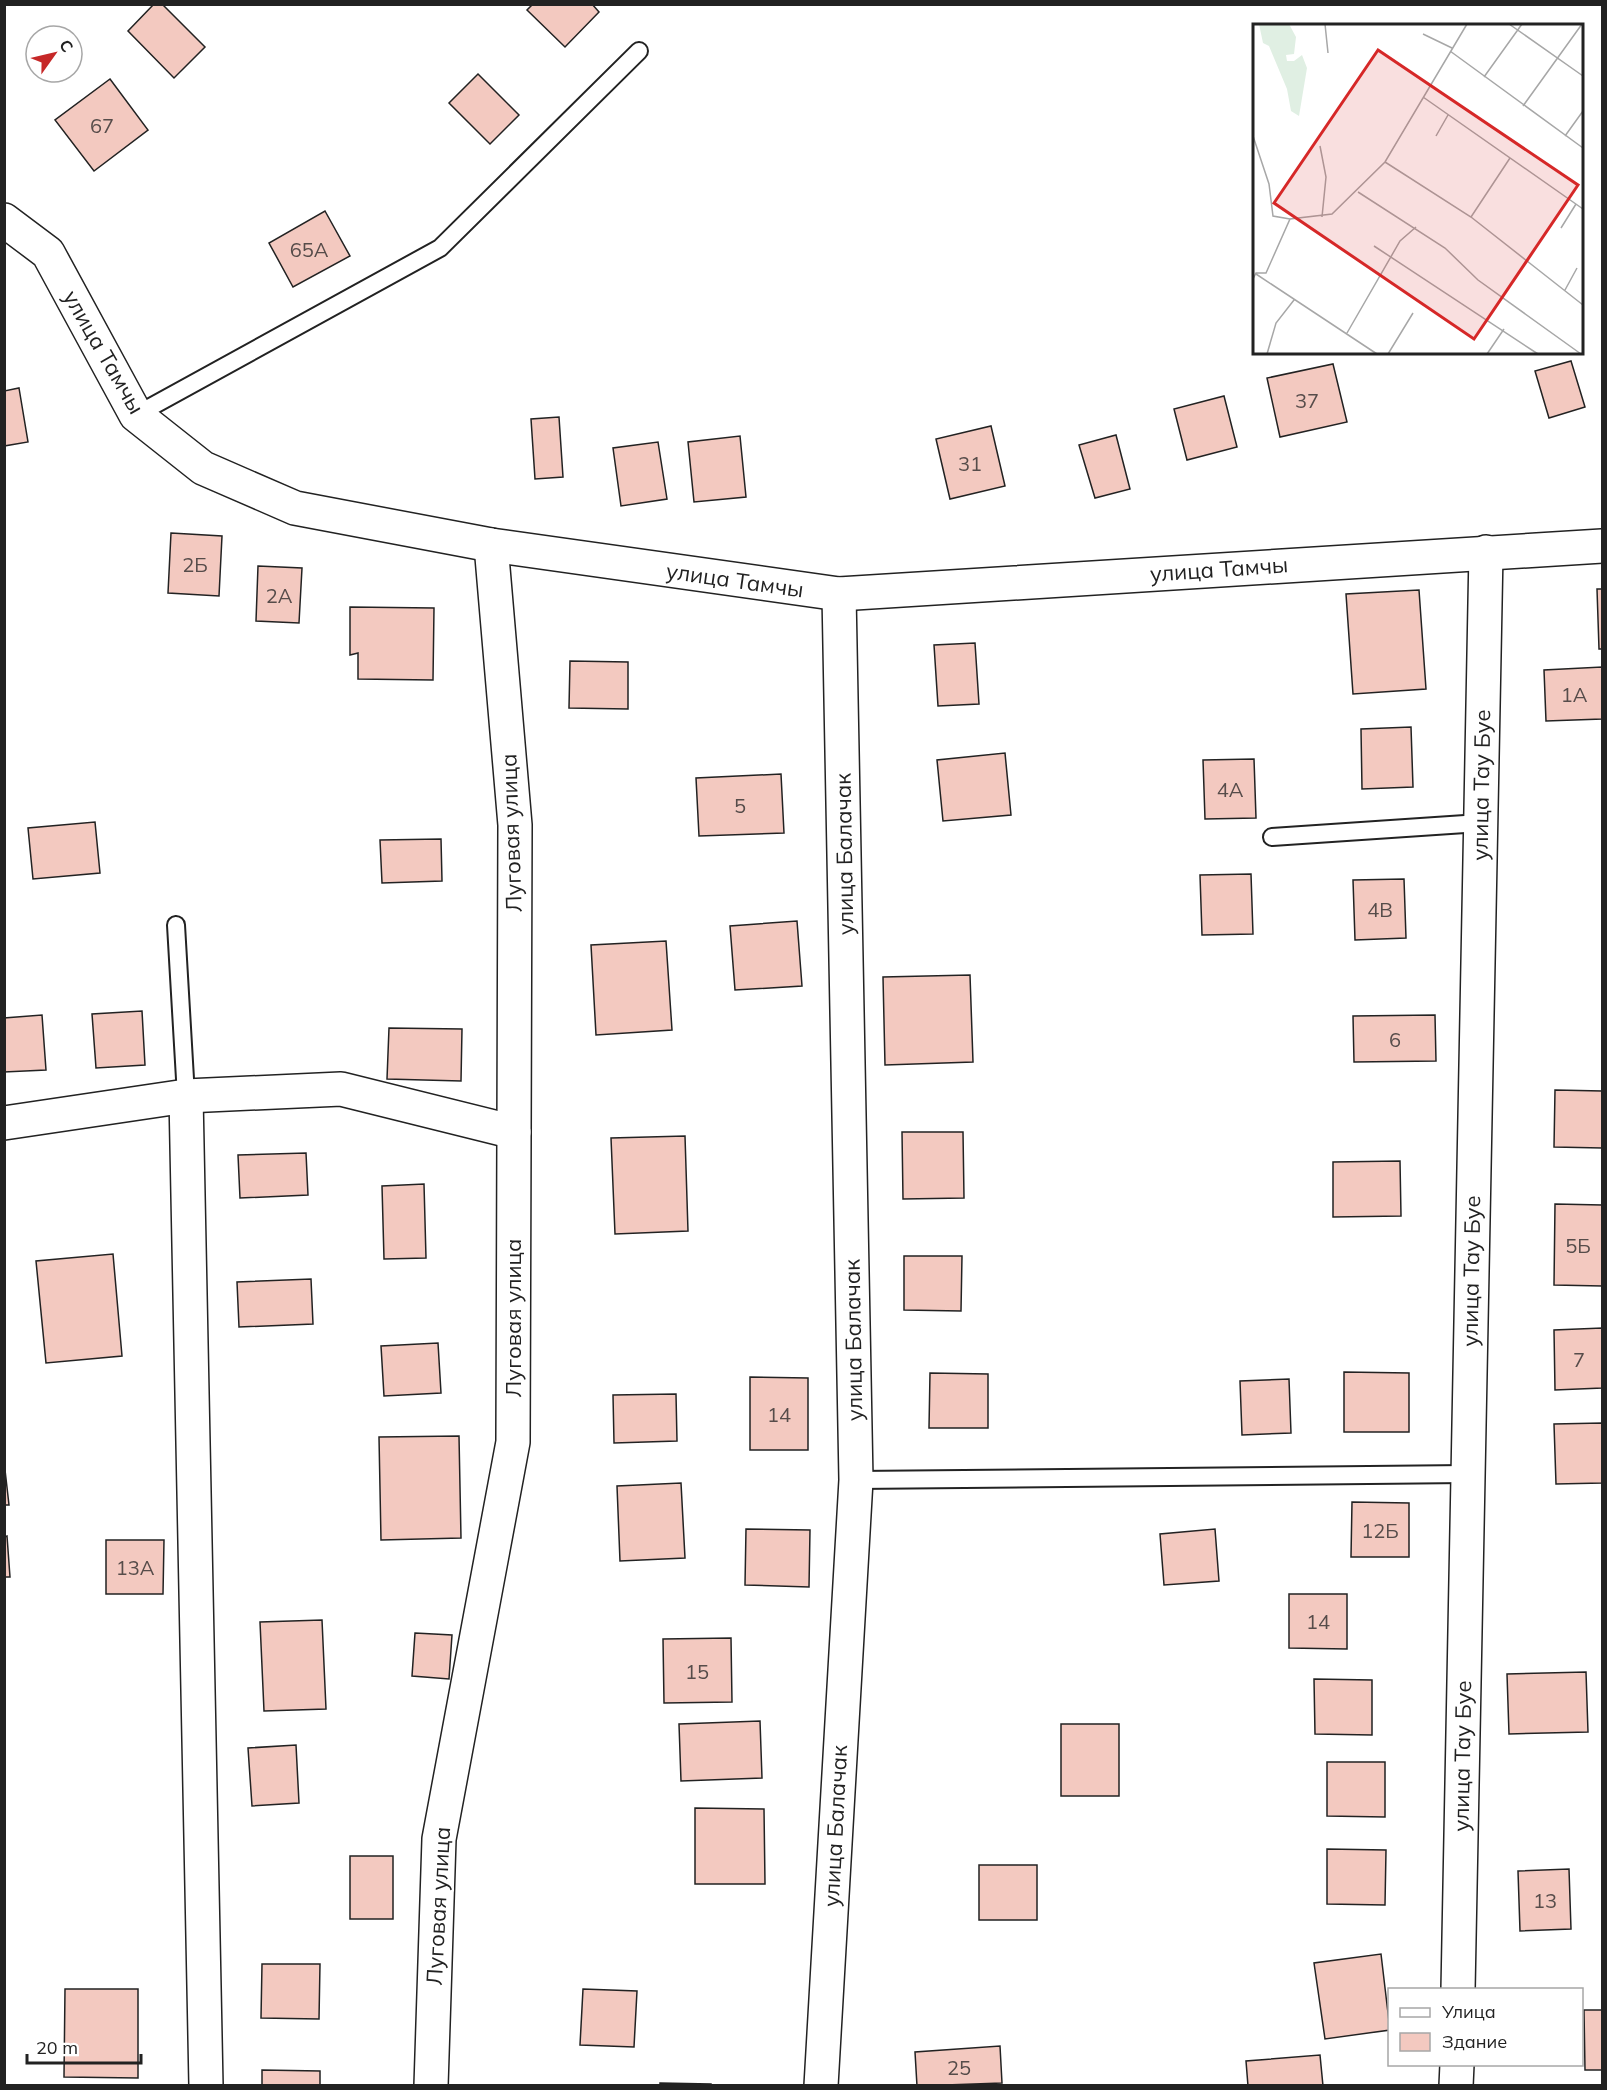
<svg xmlns="http://www.w3.org/2000/svg" width="1607" height="2090" font-family="Mulish,sans-serif">
	<style>
		.building { fill: #f3c9c0; stroke: #222; stroke-width: 1.5 }
		.lines { fill: none; stroke-linecap: round; stroke-linejoin: round }
		.lane-casing { stroke: #222; stroke-width: 20 }
		.street-casing { stroke: #222; stroke-width: 36 }
		.lane { stroke: #fff; stroke-width: 16 }
		.street { stroke: #fff; stroke-width: 33 }
		.labels { text-anchor: middle; dominant-baseline: central; stroke-width: 4.5; stroke-linejoin: round; paint-order: stroke }
		.number-label { font-size: 20px; fill: #564c4a }
		.street-label { font-size: 22px; fill: #222; stroke: #fff }
		.inset-road { fill: none; stroke: #a7a7a7; stroke-width: 1.5 }
		.view { fill: #d62828; fill-opacity: 0.15; stroke: #d62828; stroke-width: 3 }
		.inset-edge { fill: none; stroke: #222; stroke-width: 3 }
	</style>
	<rect width="100%" height="100%" fill="#fff"/>
	<g class="building">
		<polygon points="154,4 162,4 205,47 174,78 128,31"/>
		<polygon points="533,4 592,4 599,12 565,47 527,10"/>
		<polygon points="478,74 519,115 490,144 449,103"/>
		<polygon points="110,79 148,130 94,171 55,120"/>
		<polygon points="325,211 350,256 293,287 269,243"/>
		<polygon points="1571,361 1585,407 1549,418 1535,371"/>
		<polygon points="1333,364 1347,422 1280,437 1267,378"/>
		<polygon points="19,388 28,442 4,446 4,391"/>
		<polygon points="1224,396 1237,447 1187,460 1174,409"/>
		<polygon points="559,417 563,477 535,479 531,419"/>
		<polygon points="991,426 1005,486 950,499 936,439"/>
		<polygon points="1116,435 1130,489 1095,498 1079,445"/>
		<polygon points="740,436 746,497 694,502 688,442"/>
		<polygon points="658,442 667,499 621,506 613,448"/>
		<polygon points="171,533 222,536 219,596 168,593"/>
		<polygon points="258,566 302,568 299,623 256,621"/>
		<polygon points="1597,589 1602,589 1602,649 1599,649"/>
		<polygon points="1419,590 1426,689 1353,694 1346,594"/>
		<polygon points="350,607 434,608 433,680 358,679 358,653 350,655"/>
		<polygon points="975,643 979,704 938,706 934,645"/>
		<polygon points="570,661 628,662 628,709 569,708"/>
		<polygon points="1602,667 1602,719 1546,721 1544,670"/>
		<polygon points="1411,727 1413,787 1362,789 1361,729"/>
		<polygon points="1005,753 1011,815 943,821 937,760"/>
		<polygon points="1254,759 1256,818 1205,819 1203,760"/>
		<polygon points="781,774 784,833 699,836 696,778"/>
		<polygon points="95,822 100,873 33,879 28,828"/>
		<polygon points="441,839 442,881 382,883 380,840"/>
		<polygon points="1251,874 1253,934 1202,935 1200,875"/>
		<polygon points="1404,879 1406,938 1355,940 1353,880"/>
		<polygon points="797,921 802,986 735,990 730,926"/>
		<polygon points="666,941 672,1030 596,1035 591,945"/>
		<polygon points="970,975 973,1062 885,1065 883,977"/>
		<polygon points="142,1011 145,1065 96,1068 92,1014"/>
		<polygon points="42,1015 46,1070 4,1072 4,1018"/>
		<polygon points="1435,1015 1436,1061 1354,1062 1353,1016"/>
		<polygon points="389,1028 462,1029 461,1081 387,1079"/>
		<polygon points="1555,1090 1602,1091 1602,1148 1554,1147"/>
		<polygon points="902,1132 963,1132 964,1198 903,1199"/>
		<polygon points="685,1136 688,1231 615,1234 611,1138"/>
		<polygon points="306,1153 308,1195 240,1198 238,1155"/>
		<polygon points="1400,1161 1401,1216 1333,1217 1333,1162"/>
		<polygon points="424,1184 426,1258 384,1259 382,1186"/>
		<polygon points="1555,1204 1602,1205 1602,1286 1554,1285"/>
		<polygon points="113,1254 122,1356 46,1363 36,1261"/>
		<polygon points="904,1256 962,1256 961,1311 904,1310"/>
		<polygon points="311,1279 313,1324 239,1327 237,1282"/>
		<polygon points="1602,1328 1602,1388 1555,1390 1554,1330"/>
		<polygon points="438,1343 441,1393 384,1396 381,1346"/>
		<polygon points="1344,1372 1409,1373 1409,1432 1344,1432"/>
		<polygon points="930,1373 988,1374 988,1428 929,1428"/>
		<polygon points="750,1377 808,1378 808,1450 750,1450"/>
		<polygon points="1289,1379 1291,1433 1242,1435 1240,1381"/>
		<polygon points="676,1394 677,1441 614,1443 613,1395"/>
		<polygon points="1602,1423 1602,1483 1556,1484 1554,1424"/>
		<polygon points="459,1436 461,1538 381,1540 379,1437"/>
		<polygon points="4,1461 9,1505 4,1505"/>
		<polygon points="681,1483 685,1558 620,1561 617,1486"/>
		<polygon points="1352,1502 1409,1503 1409,1557 1351,1557"/>
		<polygon points="746,1529 810,1530 809,1587 745,1585"/>
		<polygon points="1215,1529 1219,1581 1164,1585 1160,1534"/>
		<polygon points="7,1536 10,1577 4,1577 4,1537"/>
		<polygon points="106,1540 164,1540 163,1594 106,1594"/>
		<polygon points="1289,1594 1347,1594 1347,1649 1289,1648"/>
		<polygon points="322,1620 326,1709 264,1711 260,1622"/>
		<polygon points="415,1633 452,1635 449,1679 412,1676"/>
		<polygon points="731,1638 732,1702 664,1703 663,1639"/>
		<polygon points="1586,1672 1588,1732 1509,1734 1507,1674"/>
		<polygon points="1314,1679 1372,1680 1372,1735 1315,1734"/>
		<polygon points="760,1721 762,1778 681,1781 679,1724"/>
		<rect x="1061" y="1724" width="58" height="72"/>
		<polygon points="296,1745 299,1803 252,1806 248,1748"/>
		<polygon points="1327,1762 1385,1762 1385,1817 1327,1816"/>
		<polygon points="695,1808 764,1809 765,1884 695,1884"/>
		<polygon points="1327,1849 1386,1850 1385,1905 1327,1904"/>
		<rect x="350" y="1856" width="43" height="63"/>
		<rect x="979" y="1865" width="58" height="55"/>
		<polygon points="1569,1869 1571,1929 1520,1931 1518,1871"/>
		<polygon points="1381,1954 1390,2030 1325,2039 1314,1963"/>
		<polygon points="262,1964 320,1964 319,2019 261,2018"/>
		<polygon points="65,1989 138,1989 138,2078 64,2077"/>
		<polygon points="583,1989 637,1991 634,2047 580,2045"/>
		<polygon points="1584,2010 1602,2010 1602,2070 1585,2070"/>
		<polygon points="1000,2046 1002,2083 917,2086 915,2052"/>
		<polygon points="1320,2055 1323,2086 1248,2086 1246,2061"/>
		<polygon points="262,2070 320,2071 320,2086 262,2086"/>
		<polygon points="660,2083 711,2084 711,2086 660,2086"/>
	</g>
	<g class="lines">
		<defs>
			<g id="lane">
				<polyline points="136,415 440,248 639,51"/>
				<polyline points="1272,837 1480,823"/>
				<polyline points="176,925 186,1096"/>
				<polyline points="856,1480 1467,1474"/>
			</g>
			<g id="street">
				<polyline points="4,220 48,253 136,415 203,468 295,508 491,545 839,594 1602,546"/>
				<polyline points="186,1096 206,2086"/>
				<polyline points="4,1123 186,1096 341,1089 514,1132"/>
				<polyline points="1458,1990 1486,552"/>
				<polyline points="431,2086 439,1839 513,1442 515,825 491,545"/>
				<polyline points="821,2086 856,1480 839,594"/>
				<polyline points="1456,2086 1457,2064"/>
			</g>
		</defs>
		<use href="#lane" class="lane-casing"/>
		<use href="#street" class="street-casing"/>
		<use href="#lane" class="lane"/>
		<use href="#street" class="street"/>
	</g>
	<g class="labels">
		<g class="number-label">
			<text x="102" y="125">67</text>
			<text x="309" y="249">65А</text>
			<text x="1307" y="400">37</text>
			<text x="970" y="463">31</text>
			<text x="195" y="564">2Б</text>
			<text x="279" y="595">2А</text>
			<text x="1574" y="694">1А</text>
			<text x="1230" y="789">4А</text>
			<text x="740" y="805">5</text>
			<text x="1380" y="909">4В</text>
			<text x="1395" y="1039">6</text>
			<text x="1578" y="1245">5Б</text>
			<text x="1579" y="1359">7</text>
			<text x="779" y="1414">14</text>
			<text x="1380" y="1530">12Б</text>
			<text x="135" y="1567">13А</text>
			<text x="1318" y="1621">14</text>
			<text x="697" y="1671">15</text>
			<text x="1545" y="1900">13</text>
			<text x="959" y="2067">25</text>
		</g>
		<g class="street-label">
			<text transform="translate(104 352) rotate(60)">улица Тамчы</text>
			<text transform="translate(1219 569) rotate(-4)">улица Тамчы</text>
			<text transform="translate(735 580) rotate(8)">улица Тамчы</text>
			<text transform="translate(1481 785) rotate(-89)">улица Тау Буе</text>
			<text transform="translate(511 833) rotate(-92)">Луговая улица</text>
			<text transform="translate(844 854) rotate(-91)">улица Балачак</text>
			<text transform="translate(1471 1271) rotate(-89)">улица Тау Буе</text>
			<text transform="translate(513 1318) rotate(-90)">Луговая улица</text>
			<text transform="translate(853 1340) rotate(-91)">улица Балачак</text>
			<text transform="translate(1462 1756) rotate(-89)">улица Тау Буе</text>
			<text transform="translate(835 1826) rotate(-87)">улица Балачак</text>
			<text transform="translate(438 1906) rotate(-87)">Луговая улица</text>
		</g>
	</g>
	<g transform="translate(1253 24)">
		<rect width="330" height="330" fill="#fff"/>
		<path d="M6,0H36L43,13L41,30L33,31L34,37H41L49,31L54,44L46,92L38,87L34,65L16,22L10,19Z" fill="#e0efe3"/>
		<path class="inset-road" d="M72,0L75,29M256,0L330,52M170,10L199,24M197,27L330,124M231,53L269,0M170,73L330,185M270,82L329,0M0,112L16,160L20,192L37,195M183,112L195,91M312,112L330,87M67,122L73,153L69,193M132,138L218,193L330,281M105,168L192,224L225,256L328,330M218,193L257,134M308,204L323,180M121,222L285,330M3,250L124,330M0,255L3,249H13L37,195L79,190L132,138L214,0M312,266L324,244M94,309L147,217L163,203M14,330L23,299L41,276M135,330L160,289M234,330L251,305"/>
		<path class="view" d="M125,26L325,161L221,315L21,179Z"/>
		<rect width="330" height="330" class="inset-edge"/>
	</g>
	<rect width="1607" height="2090" fill="none" stroke="#222222" stroke-width="12"/>
	<rect x="1388" y="1988" width="195" height="78" fill="#ffffff" stroke="#a7a7a7" stroke-width="1.5"/>
	<rect x="1400" y="2008" width="30" height="9" fill="#ffffff" stroke="#a7a7a7" stroke-width="1.5"/>
	<text x="1442" y="2018" font-size="18" fill="#222222">Улица</text>
	<rect x="1400" y="2033" width="30" height="18" fill="#f3c9c0" stroke="#a7a7a7" stroke-width="1.5"/>
	<text x="1442" y="2048" font-size="18" fill="#222222">Здание</text>
	<g transform="translate(54 54) rotate(56)"><circle r="28" fill="#ffffff" stroke="#a7a7a7" stroke-width="1.5"/>
	<path d="M0-4.5L10 22L0 15L-10 22Z" fill="#c62828"/>
	<text y="-9" font-size="16" font-weight="bold" text-anchor="middle" fill="#222222">С</text>
	</g>
	<path d="M27 2054v9h114v-9" fill="none" stroke="#222222" stroke-width="3"/>
	<text x="36" y="2054" font-size="18" fill="#222222" stroke="#ffffff" stroke-width="4.5" paint-order="stroke">20 m</text>
</svg>
